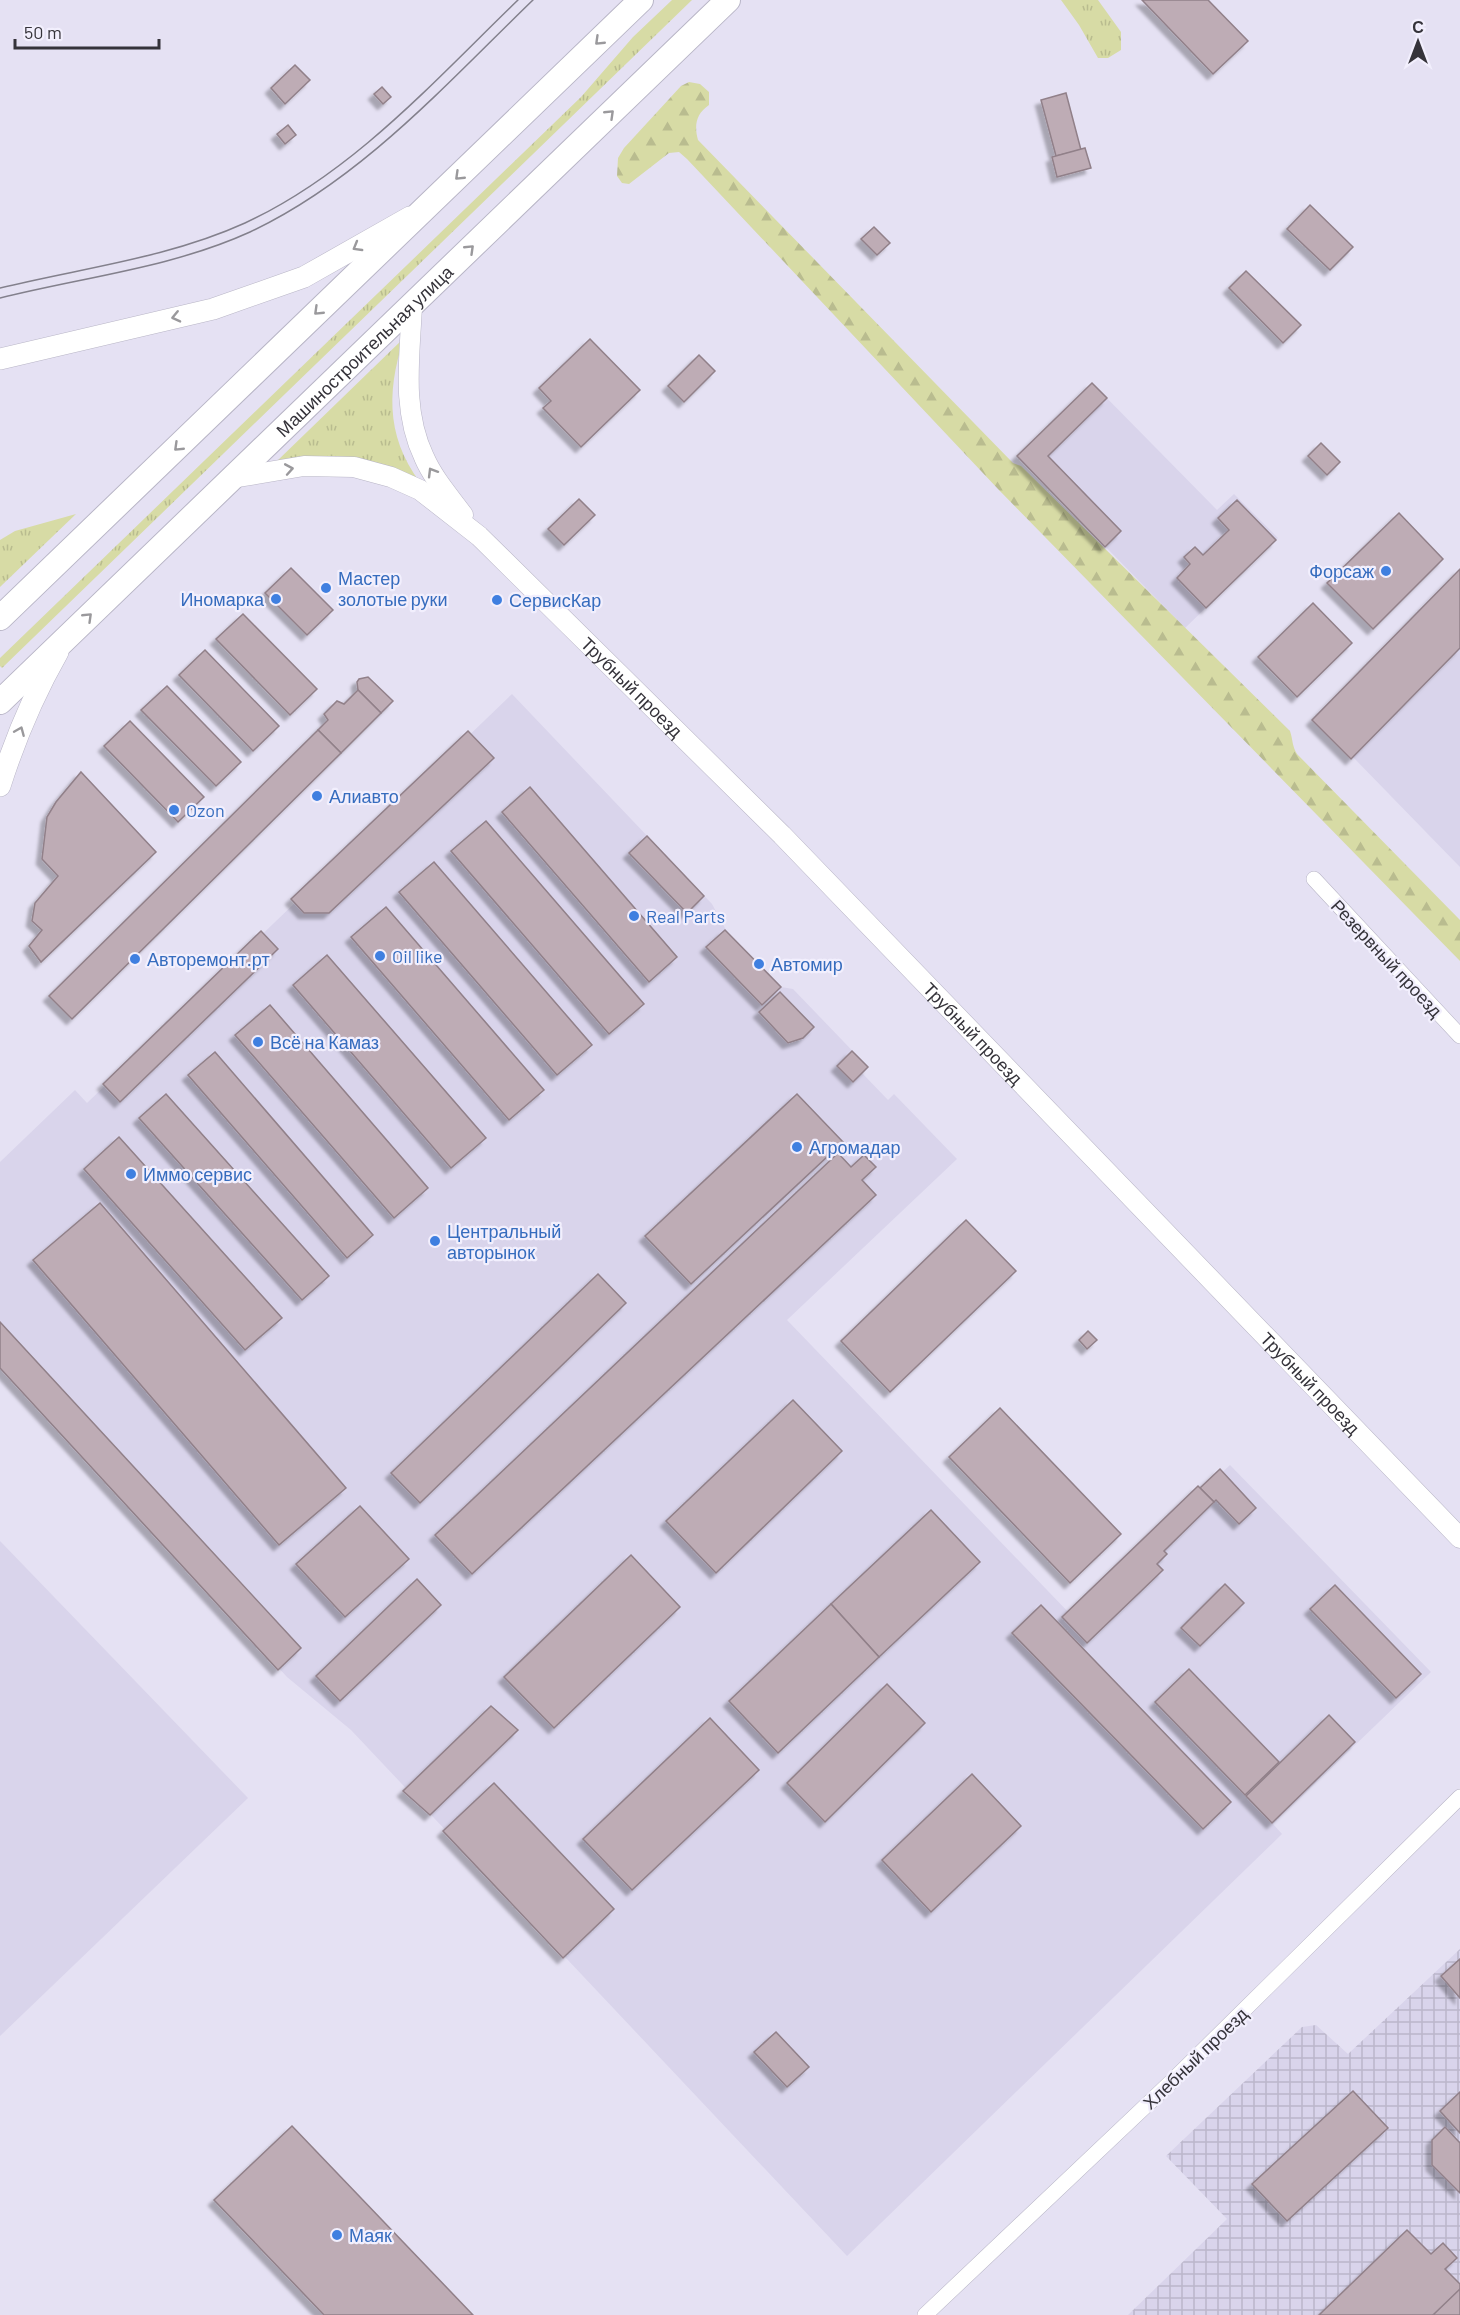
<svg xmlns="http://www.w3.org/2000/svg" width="1460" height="2315" font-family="Barlow,sans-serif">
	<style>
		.built { fill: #d9d4eb }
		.industrial { fill: url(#industrial-grid) }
		.grass { fill: url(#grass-tufts) }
		.forest { fill: url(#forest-firs) }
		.building { fill: #beacb5; stroke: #918089; stroke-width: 1.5; filter: url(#shadow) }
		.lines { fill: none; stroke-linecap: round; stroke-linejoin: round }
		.minor-casing { stroke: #b8b5c6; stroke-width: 16 }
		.tertiary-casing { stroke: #b8b5c6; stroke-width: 21 }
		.secondary-casing { stroke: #b8b5c6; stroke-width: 22 }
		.primary-casing { stroke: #b8b5c6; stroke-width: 26 }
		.minor { stroke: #fff; stroke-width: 15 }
		.tertiary { stroke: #fff; stroke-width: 20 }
		.secondary { stroke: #fff; stroke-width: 21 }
		.primary { stroke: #fff; stroke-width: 24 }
		.tram { stroke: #83808c; stroke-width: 1.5 }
		.oneway { stroke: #9a999c }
		.shop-dot { fill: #3f7fe0; stroke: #f2effd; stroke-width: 2 }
		.labels { text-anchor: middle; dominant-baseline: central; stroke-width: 4.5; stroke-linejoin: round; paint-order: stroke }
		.street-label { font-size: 18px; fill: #35333a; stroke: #f2effd }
		.shop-label { font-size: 18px; fill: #366cbe; stroke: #f2effd; text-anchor: start }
	</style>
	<defs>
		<pattern id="industrial-grid" width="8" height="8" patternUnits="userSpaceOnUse" patternTransform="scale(1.5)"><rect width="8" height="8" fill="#d9d4eb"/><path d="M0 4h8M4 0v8" fill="none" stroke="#bbb6ca"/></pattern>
		<pattern id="grass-tufts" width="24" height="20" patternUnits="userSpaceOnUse" patternTransform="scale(1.5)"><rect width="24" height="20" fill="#d7dba5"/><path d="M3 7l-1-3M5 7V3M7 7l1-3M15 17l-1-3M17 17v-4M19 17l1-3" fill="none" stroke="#b9bc8f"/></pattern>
		<pattern id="forest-firs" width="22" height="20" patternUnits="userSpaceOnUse" patternTransform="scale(1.5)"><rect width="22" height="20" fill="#d7dba5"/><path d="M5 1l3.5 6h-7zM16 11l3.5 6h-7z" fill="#b9bc8f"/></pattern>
		<filter id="shadow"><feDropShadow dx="-5.5" dy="5.5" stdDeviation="1.5" flood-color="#0004"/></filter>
	</defs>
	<rect width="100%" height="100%" fill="#e5e1f3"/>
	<g class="built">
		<polygon points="1092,383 1217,510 1234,494 1278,538 1185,628 1017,456"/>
		<polygon points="1460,569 1460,867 1353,757 1351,759 1312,720"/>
		<polygon points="512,694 712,904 726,930 781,987 793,989 868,1067 862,1073 888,1100 894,1094 957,1159 787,1320 1072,1616 1230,1465 1431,1672 1273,1824 1282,1834 847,2256 351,1730 287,1677 0,1363 0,1162 75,1090 87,1103"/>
		<polygon points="0,1541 248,1798 0,2036"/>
	</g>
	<polygon class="industrial" points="1460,1949 1460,2315 1128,2315 1227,2219 1166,2156 1302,2027 1316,2025 1348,2054"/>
	<g class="grass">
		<polygon points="672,0 692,0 2,668 0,666 0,658 581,97 633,37"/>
		<polygon points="1061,0 1098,0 1121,32 1121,50 1108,58 1098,58 1079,25"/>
		<path d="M404,338C385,395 387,444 427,491L276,462Z"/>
		<polygon points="76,514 0,587 0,540 15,531"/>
	</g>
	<path class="forest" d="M689,82L700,84L709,92V105C696,114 694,125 698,140L1013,463L1021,466L1290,731C1293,740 1292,746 1297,754L1460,920V961L998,489L687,159L679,152L669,153L629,184L622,183L617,176L618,158L624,148L681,86Z"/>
	<g class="building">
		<polygon points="1142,0 1208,0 1248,41 1213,74"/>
		<polygon points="295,65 310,80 285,104 271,88"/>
		<polygon points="382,87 391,97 383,104 374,94"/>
		<polygon points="1066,93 1081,150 1056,156 1041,100"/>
		<polygon points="288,125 296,135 285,144 277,134"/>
		<polygon points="1085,148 1091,168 1057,177 1052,157"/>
		<polygon points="1310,205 1353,247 1330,270 1287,229"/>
		<polygon points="874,227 890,243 877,255 861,239"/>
		<polygon points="1246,271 1301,325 1283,343 1229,288"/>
		<polygon points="590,339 640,390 581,447 543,408 551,401 539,388"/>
		<polygon points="699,355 715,371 684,402 668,386"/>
		<polygon points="1092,383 1107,398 1048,456 1121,531 1105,547 1017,456"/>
		<polygon points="1321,443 1340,462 1327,475 1308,456"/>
		<polygon points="579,499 595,515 564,545 548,529"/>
		<polygon points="1237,500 1276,540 1206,608 1177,578 1190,564 1184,557 1195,547 1203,555 1229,530 1218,518"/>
		<polygon points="1399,513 1443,559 1373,629 1327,583"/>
		<polygon points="291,568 333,610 307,635 265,593"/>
		<polygon points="1460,569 1460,648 1351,759 1312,720"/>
		<polygon points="1313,603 1352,643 1297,697 1258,657"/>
		<polygon points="243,614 317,689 290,715 216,639"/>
		<polygon points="205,650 279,726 253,751 179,675"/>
		<polygon points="368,677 393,701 381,713 358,690 357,682 359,679"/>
		<polygon points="167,686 241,762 216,786 141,710"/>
		<polygon points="358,690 381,713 341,753 318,730 328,720 324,714 337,701 344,704"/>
		<polygon points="130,721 204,797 178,822 104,746"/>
		<polygon points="318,730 341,753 72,1019 49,996"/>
		<polygon points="468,731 494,758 329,913 304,913 291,899"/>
		<polygon points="81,772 156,852 41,962 29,946 42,930 32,921 35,903 58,876 42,859 47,817 56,802"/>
		<polygon points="530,787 677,957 649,982 502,812"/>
		<polygon points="486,821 644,1004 609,1034 451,851"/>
		<polygon points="647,836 704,896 687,913 629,853"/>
		<polygon points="434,862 592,1045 557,1075 399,892"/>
		<polygon points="386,907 544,1090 509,1120 351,937"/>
		<polygon points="725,930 781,987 762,1005 706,947"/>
		<polygon points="261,931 278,949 120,1102 103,1084"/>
		<polygon points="327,955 486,1138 451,1168 293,985"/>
		<polygon points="780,992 814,1027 803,1038 788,1043 759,1012"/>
		<polygon points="270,1005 428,1188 394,1218 235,1035"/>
		<polygon points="852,1051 868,1067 853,1082 837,1066"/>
		<polygon points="215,1052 373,1235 347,1258 188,1075"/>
		<polygon points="166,1094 329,1276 302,1300 139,1118"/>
		<polygon points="797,1094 843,1142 691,1284 645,1236"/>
		<polygon points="119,1137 282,1318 245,1350 84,1169"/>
		<polygon points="838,1153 851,1167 864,1155 876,1167 862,1180 876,1195 472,1574 435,1535"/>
		<polygon points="100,1203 346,1488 279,1545 33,1260"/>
		<polygon points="966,1220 1016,1271 890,1392 841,1341"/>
		<polygon points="598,1274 626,1303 420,1503 391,1473"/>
		<polygon points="0,1322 301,1648 278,1670 0,1368"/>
		<polygon points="1088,1331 1097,1340 1087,1349 1079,1340"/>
		<polygon points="793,1400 842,1451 716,1573 666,1521"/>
		<polygon points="1000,1408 1121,1534 1070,1583 949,1457"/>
		<polygon points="1220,1469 1256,1508 1239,1524 1216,1500 1214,1502 1200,1488"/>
		<polygon points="1198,1486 1214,1502 1164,1551 1167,1554 1157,1564 1163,1570 1087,1643 1062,1617"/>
		<polygon points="360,1506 409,1559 345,1617 296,1564"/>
		<polygon points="931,1510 980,1562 879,1657 831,1604"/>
		<polygon points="631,1555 680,1607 554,1728 504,1677"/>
		<polygon points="417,1579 441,1605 340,1701 316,1676"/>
		<polygon points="1225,1584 1244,1603 1200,1646 1181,1628"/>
		<polygon points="1335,1585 1421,1674 1396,1698 1310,1609"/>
		<polygon points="831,1604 879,1657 778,1753 729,1701"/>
		<polygon points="1041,1605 1231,1802 1203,1829 1012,1633"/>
		<polygon points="1189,1669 1279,1762 1245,1795 1155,1702"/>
		<polygon points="887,1684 925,1723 825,1822 787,1783"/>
		<polygon points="491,1706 518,1730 430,1815 403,1791"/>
		<polygon points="1329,1715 1355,1742 1272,1823 1246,1796"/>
		<polygon points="710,1718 759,1770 632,1890 583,1839"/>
		<polygon points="972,1774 1021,1826 931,1912 882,1860"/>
		<polygon points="494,1783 614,1909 563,1958 443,1831"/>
		<polygon points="1460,1959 1460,1998 1441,1976"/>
		<polygon points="776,2032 809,2067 787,2087 754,2052"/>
		<polygon points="1353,2091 1388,2128 1287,2221 1252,2184"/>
		<polygon points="1460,2092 1460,2133 1440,2111"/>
		<polygon points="292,2126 473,2315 324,2315 214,2200"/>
		<polygon points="1445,2127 1460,2143 1460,2193 1432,2165 1432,2140"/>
		<polygon points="1407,2230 1431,2254 1443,2243 1457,2258 1445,2269 1460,2284 1460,2291 1434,2315 1319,2315"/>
		<polygon points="1460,2289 1460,2315 1433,2315"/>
	</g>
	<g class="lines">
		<defs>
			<g id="minor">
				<polyline points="1314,879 1460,1036"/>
				<polyline points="925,2315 1172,2081 1460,1797"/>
			</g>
			<g id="tertiary">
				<path d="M412,305C410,356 401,409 424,457C433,478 449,496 463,515"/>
				<path id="s1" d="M232,478L304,466L354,467L391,477L420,490L479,536L782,835L1460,1538"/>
			</g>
			<g id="secondary">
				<polyline points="0,359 213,309 304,277 410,217"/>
				<path d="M0,786C15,739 34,694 58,652"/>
			</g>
			<g id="primary">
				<polyline points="0,618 641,0"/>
				<path id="s2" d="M0,702L728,0"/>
			</g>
		</defs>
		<use href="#minor" class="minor-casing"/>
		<use href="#tertiary" class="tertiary-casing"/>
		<use href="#secondary" class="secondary-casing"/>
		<use href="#primary" class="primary-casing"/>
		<use href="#minor" class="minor"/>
		<use href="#tertiary" class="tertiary"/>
		<use href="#secondary" class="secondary"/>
		<use href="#primary" class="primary"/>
		<g class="tram">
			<path d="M0,288C82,268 168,258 245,223C353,173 434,81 518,0"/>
			<path d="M0,298C83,277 171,268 250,232C361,180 446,84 533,0"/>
		</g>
	</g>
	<defs><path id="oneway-chevron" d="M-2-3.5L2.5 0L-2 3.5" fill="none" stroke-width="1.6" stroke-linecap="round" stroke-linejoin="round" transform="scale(1.5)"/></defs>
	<g class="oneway">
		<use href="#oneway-chevron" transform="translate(599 41) rotate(136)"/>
		<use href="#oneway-chevron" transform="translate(610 114) rotate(-44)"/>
		<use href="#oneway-chevron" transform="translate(459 176) rotate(136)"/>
		<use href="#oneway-chevron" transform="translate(357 247) rotate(150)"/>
		<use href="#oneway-chevron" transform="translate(470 249) rotate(-44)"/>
		<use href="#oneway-chevron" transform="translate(318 311) rotate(136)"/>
		<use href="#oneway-chevron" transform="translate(176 317) rotate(167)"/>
		<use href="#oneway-chevron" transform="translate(178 447) rotate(136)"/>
		<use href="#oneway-chevron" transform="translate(289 469) rotate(-10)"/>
		<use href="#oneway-chevron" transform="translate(432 472) rotate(-121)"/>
		<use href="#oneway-chevron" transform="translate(88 617) rotate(-44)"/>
		<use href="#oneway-chevron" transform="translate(20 731) rotate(-67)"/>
	</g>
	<g class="shop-dot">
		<circle cx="1386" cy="571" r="6"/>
		<circle cx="326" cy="588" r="6"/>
		<circle cx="276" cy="599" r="6"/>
		<circle cx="497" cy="600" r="6"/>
		<circle cx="317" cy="796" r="6"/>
		<circle cx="174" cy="810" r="6"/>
		<circle cx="634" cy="916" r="6"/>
		<circle cx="380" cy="956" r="6"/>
		<circle cx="135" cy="959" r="6"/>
		<circle cx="759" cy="964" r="6"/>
		<circle cx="258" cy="1042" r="6"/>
		<circle cx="797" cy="1147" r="6"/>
		<circle cx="131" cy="1174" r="6"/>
		<circle cx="435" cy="1241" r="6"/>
		<circle cx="337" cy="2235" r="6"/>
	</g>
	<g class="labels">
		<g class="street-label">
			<text stroke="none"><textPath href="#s2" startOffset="506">Машиностроительная улица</textPath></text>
			<text stroke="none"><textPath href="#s1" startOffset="483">Трубный проезд</textPath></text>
			<text transform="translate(1387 958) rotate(47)">Резервный проезд</text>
			<text stroke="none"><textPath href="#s1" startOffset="969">Трубный проезд</textPath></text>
			<text stroke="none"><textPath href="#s1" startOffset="1455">Трубный проезд</textPath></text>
			<text transform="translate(1195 2058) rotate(-44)">Хлебный проезд</text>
		</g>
		<g class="shop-label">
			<text x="1374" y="571" text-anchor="end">Форсаж</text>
			<text x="338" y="578">Мастер<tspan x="338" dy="21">золотые руки</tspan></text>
			<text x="264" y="599" text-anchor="end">Иномарка</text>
			<text x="509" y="600">СервисКар</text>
			<text x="329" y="796">Алиавто</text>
			<text x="186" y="810">Ozon</text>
			<text x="646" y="916">Real Parts</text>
			<text x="392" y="956">Oil like</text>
			<text x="147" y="959">Авторемонт.рт</text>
			<text x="771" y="964">Автомир</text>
			<text x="270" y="1042">Всё на Камаз</text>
			<text x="809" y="1147">Агромадар</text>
			<text x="143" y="1174">Иммо сервис</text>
			<text x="447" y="1231">Центральный<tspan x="447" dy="21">авторынок</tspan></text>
			<text x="349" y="2235">Маяк</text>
		</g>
	</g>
	<g transform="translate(1418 42)" stroke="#f2effd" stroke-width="4.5" paint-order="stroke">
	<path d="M0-4.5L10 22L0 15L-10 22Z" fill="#35333a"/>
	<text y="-9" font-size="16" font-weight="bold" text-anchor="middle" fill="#35333a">С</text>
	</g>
	<path d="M15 39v9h144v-9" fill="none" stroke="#35333a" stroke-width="3"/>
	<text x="24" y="39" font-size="18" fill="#35333a" stroke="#f2effd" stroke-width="4.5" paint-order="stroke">50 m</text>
</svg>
